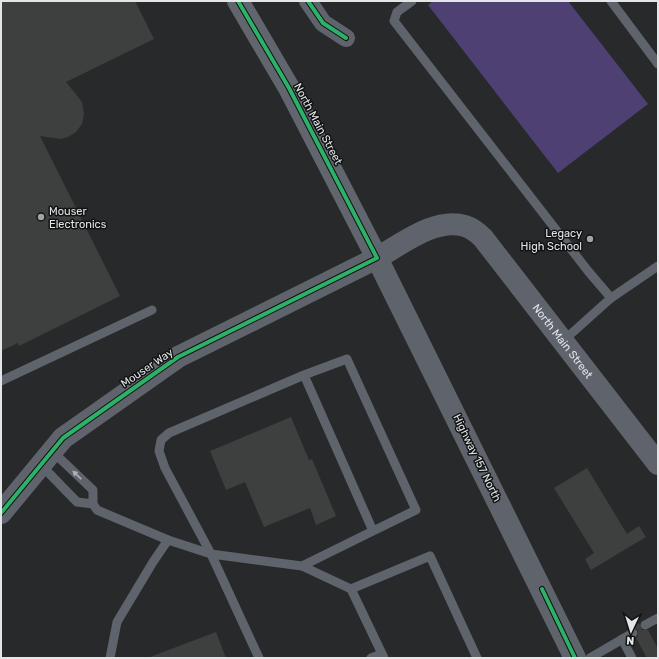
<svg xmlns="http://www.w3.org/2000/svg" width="659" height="659" font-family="Rubik,sans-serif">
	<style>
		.garden { fill: #4f4074 }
		.building { fill: #3e3f3f }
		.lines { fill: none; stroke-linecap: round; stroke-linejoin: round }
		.service { stroke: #5f636b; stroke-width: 9 }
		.minor { stroke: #5f636b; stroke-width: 18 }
		.tertiary { stroke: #5f636b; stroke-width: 22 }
		.secondary { stroke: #61656e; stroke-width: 22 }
		.primary { stroke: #5f646c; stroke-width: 22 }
		.cycleway-casing { stroke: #111213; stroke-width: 6 }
		.cycleway { stroke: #2db169; stroke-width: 4 }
		.oneway { fill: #aeb1b5 }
		.poi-dot { fill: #a2a3a4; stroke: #111213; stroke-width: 1.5 }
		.labels { text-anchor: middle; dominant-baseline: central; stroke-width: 3; stroke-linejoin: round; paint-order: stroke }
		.street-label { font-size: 11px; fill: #e3e5e6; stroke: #111213 }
		.poi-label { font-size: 11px; fill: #e3e5e6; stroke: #111213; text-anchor: start }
	</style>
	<rect width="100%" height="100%" fill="#28292a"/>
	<polygon class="garden" points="433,1 568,1 648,104 558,173 428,5"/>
	<g class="building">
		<polygon points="1,1 135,1 154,39 66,82 82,102 84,114 82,124 76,132 68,137 61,139 40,136 120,296 19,346 18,343 1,351"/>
		<polygon points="291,417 309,460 312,459 336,516 316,525 310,508 264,527 245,482 226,490 210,451"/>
		<polygon points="587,468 627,534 639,526 646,537 591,570 585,559 594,553 554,488"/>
		<polygon points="639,623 642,630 648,630 658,649 658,658 647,658 636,638 638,636 638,630 632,627"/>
		<polygon points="216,632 226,658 150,658 150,657"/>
	</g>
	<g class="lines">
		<g class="service">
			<polyline points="412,1 397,12 394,21 588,271 611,298"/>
			<polyline points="611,1 658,64"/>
			<polyline points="563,341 611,298 658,266"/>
			<polyline points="304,375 373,531 416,510 347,359 304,375 169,433 161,440 159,451 165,468 211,554 302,566 373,531"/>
			<polyline points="1,381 152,310"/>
			<polyline points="52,451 93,490 93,504 97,510 168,540 153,562 117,622 110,658"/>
			<polyline points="41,465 77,502 93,504"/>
			<polyline points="168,540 211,554 259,658"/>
			<polyline points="302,566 351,589 430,556 477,658"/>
			<polyline points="351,589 384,658"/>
			<polyline points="645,625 658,618"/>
			<polyline points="622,639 632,658"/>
			<polyline points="371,658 382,654"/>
			<polyline points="590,658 633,633"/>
		</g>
		<polyline class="minor" points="308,1 323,23 346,38"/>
		<polyline class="tertiary" points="1,513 63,438 178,357 377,258"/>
		<polyline class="secondary" points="238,1 289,88 377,258"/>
		<path class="primary" id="s1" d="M575,658L377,258C402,244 435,217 465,226C472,228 478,233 483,238L658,464"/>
		<defs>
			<g id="cycleway">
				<polyline points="308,1 323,23 346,38"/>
				<polyline points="1,513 63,438 178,357 377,258 289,88 238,1"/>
				<polyline points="542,589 575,658"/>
			</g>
		</defs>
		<use href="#cycleway" class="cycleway-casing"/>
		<use href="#cycleway" class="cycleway"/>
	</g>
	<defs><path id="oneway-solid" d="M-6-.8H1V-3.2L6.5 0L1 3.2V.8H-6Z"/></defs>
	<use class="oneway" href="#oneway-solid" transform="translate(77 475) rotate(-136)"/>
	<g class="poi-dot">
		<circle cx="41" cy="217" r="4"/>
		<circle cx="590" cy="239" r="4"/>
	</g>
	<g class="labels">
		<g class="street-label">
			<text transform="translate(318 124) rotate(62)">North Main Street</text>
			<text stroke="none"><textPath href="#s1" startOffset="695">North Main Street</textPath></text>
			<text transform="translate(147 368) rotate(-34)">Mouser Way</text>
			<text transform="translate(477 458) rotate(64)">Highway 157 North</text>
		</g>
		<g class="poi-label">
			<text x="49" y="211">Mouser<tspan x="49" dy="13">Electronics</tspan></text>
			<text x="582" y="233" text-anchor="end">Legacy<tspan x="582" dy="13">High School</tspan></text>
		</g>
	</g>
	<rect width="659" height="659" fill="none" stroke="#e3e5e6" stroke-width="4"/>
	<g transform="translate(631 631) rotate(184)" stroke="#111213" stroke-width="3" paint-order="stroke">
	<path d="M0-3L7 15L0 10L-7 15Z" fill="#e3e5e6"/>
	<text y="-6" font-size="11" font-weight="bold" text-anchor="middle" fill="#e3e5e6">N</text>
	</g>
</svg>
